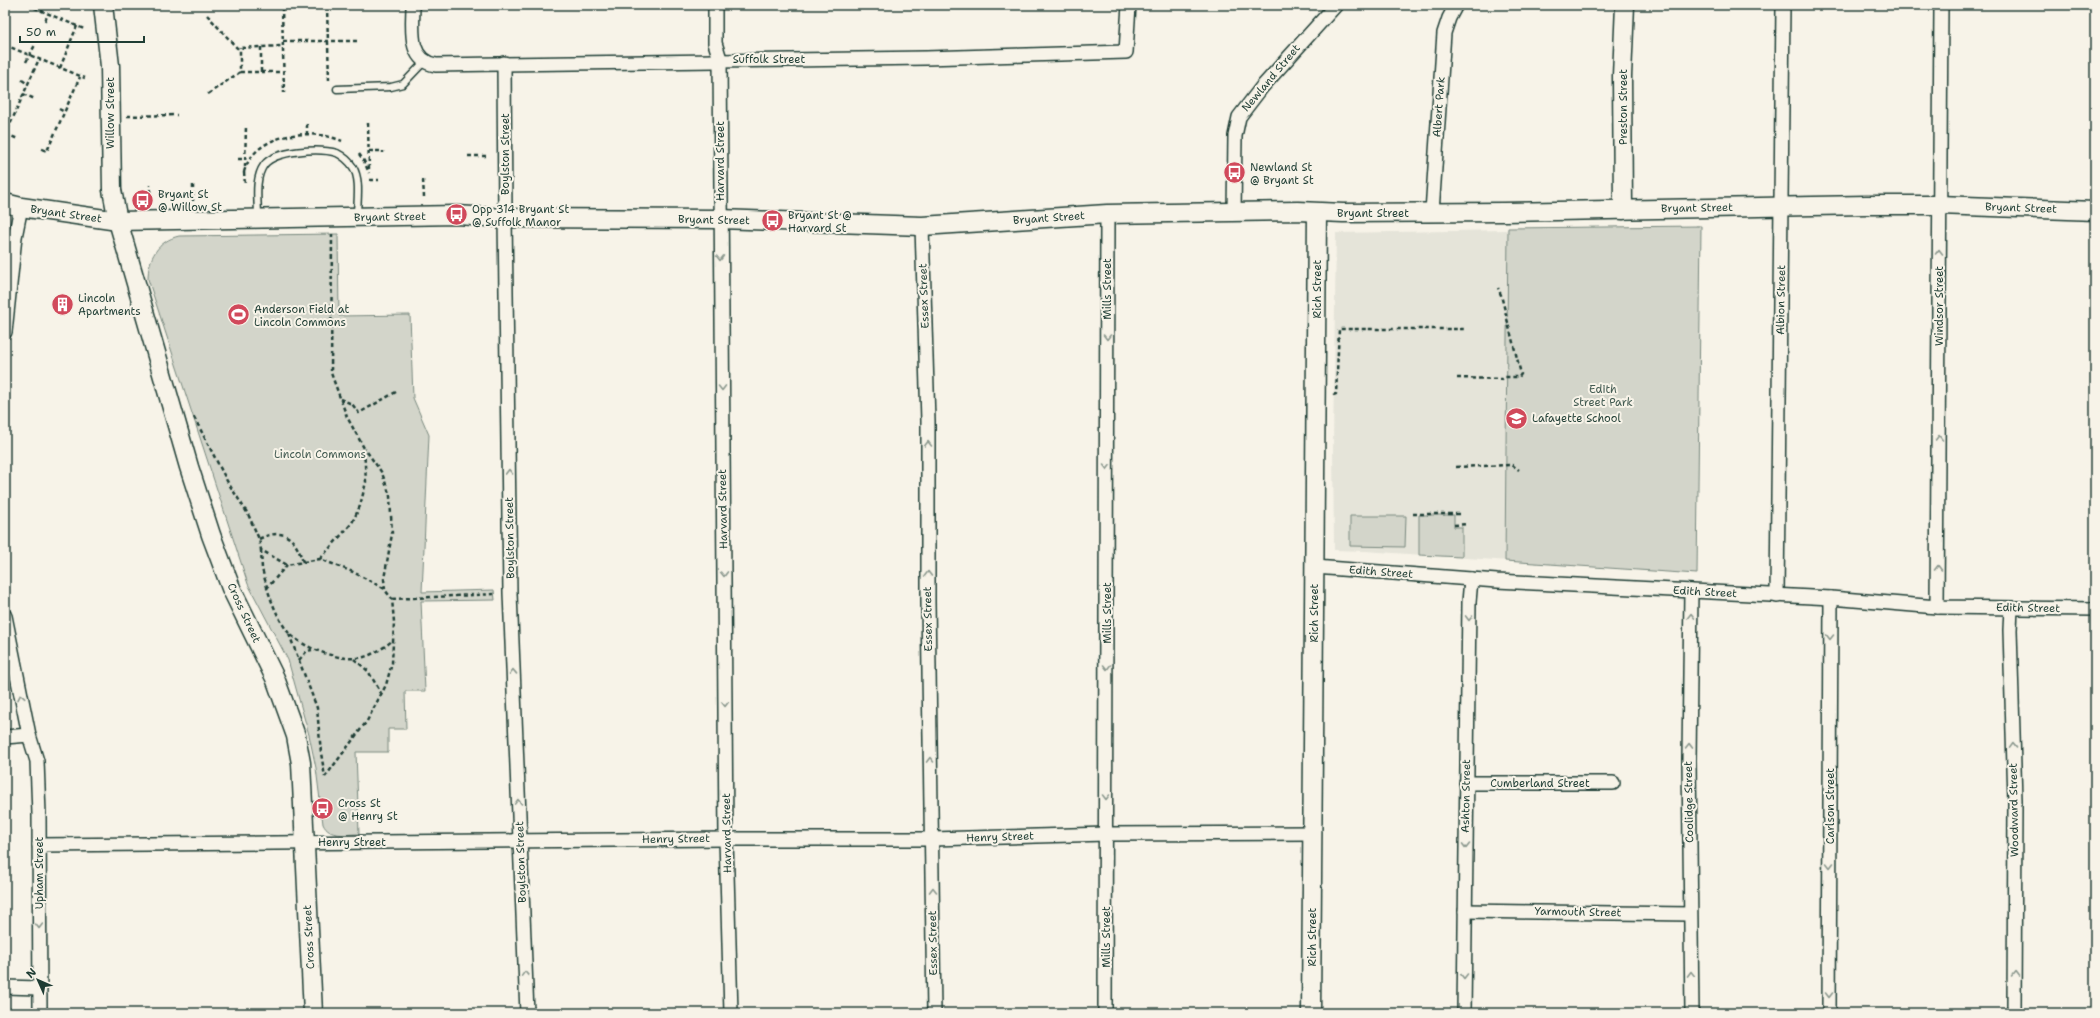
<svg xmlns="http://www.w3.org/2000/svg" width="2100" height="1018" font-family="'Shantell Sans',sans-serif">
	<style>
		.built { fill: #e5e4d9 }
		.green { fill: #d3d5ca; stroke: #79897f }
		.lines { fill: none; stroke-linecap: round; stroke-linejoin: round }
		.lane-casing { stroke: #1f3d34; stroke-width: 9 }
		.street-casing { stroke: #1f3d34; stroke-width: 16 }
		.secondary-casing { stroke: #1f3d34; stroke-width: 21 }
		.path { stroke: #1f3d34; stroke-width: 2.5; stroke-dasharray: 4 3; stroke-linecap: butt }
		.lane { stroke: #f7f3e8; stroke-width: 6 }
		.street { stroke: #f7f3e8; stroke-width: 13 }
		.secondary { stroke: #f7f3e8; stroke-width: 18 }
		.oneway { stroke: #8b988e }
		.labels { text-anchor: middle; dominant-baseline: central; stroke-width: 4; stroke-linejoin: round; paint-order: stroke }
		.street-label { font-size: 11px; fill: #1f3d34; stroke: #f7f3e8 }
		.poi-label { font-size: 11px; fill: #1f3d34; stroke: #f7f3e8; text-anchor: start }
		.park-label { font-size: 11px; fill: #435b52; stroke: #f7f3e8 }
	</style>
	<rect width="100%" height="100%" fill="#f7f3e8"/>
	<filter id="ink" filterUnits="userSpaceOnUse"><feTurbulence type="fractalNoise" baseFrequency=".025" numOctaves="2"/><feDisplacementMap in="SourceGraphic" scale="8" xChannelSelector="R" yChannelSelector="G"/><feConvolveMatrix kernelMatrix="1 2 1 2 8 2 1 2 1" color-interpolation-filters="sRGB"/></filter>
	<g filter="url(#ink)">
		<polygon class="built" points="1701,226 1697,574 1365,551 1334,550 1333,445 1336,233 1507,230 1508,228 1517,228"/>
		<g class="green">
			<polygon points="1701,226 1697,574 1505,561 1508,228"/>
			<path d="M338,234L339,316L410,315L413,398L429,435L422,592L494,590L495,600L421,601L425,691H405L406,729H388V752H356L359,834C346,834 329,838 323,824L316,768L309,735L288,660L248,584L148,279C148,258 158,241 179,236Z"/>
			<polygon points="1419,515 1454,515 1454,527 1462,527 1462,557 1419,555"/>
			<polygon points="1350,516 1406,516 1405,547 1350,546"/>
		</g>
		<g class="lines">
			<defs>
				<g id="lane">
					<polyline points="337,89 391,87 403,84 425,61"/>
					<path d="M258,216C258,200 254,179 264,165C275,150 320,148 337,153C343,156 349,161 353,167C361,180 357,201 357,216"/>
				</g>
				<g id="street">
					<path d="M413,5C413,27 407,61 436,65L926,58L1126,52L1129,5"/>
					<polyline points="715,5 715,43 720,59 726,839 731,1013"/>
					<polyline points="504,63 505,218 510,593 527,1013"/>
					<polyline points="1234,212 1235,136 1239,117 1262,87 1336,5"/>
					<polyline points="1432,212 1444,33 1449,18 1456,5"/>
					<polyline points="922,226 928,421 928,602 934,1013"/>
					<polyline points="5,332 15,237 21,207"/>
					<polyline points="1315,567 1497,581 1831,598 1937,607 2095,609"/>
					<polyline points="1691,591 1689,760 1692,1013"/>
					<polyline points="1777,596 1783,5"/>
					<polyline points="1937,607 1941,5"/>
					<polyline points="2011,608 2010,630 2015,801 2014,1013"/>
					<polyline points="5,616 29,735 37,761 39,814 40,1013"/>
					<polyline points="5,737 29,735"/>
					<polyline points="1466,783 1613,783"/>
					<polyline points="39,845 726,839 932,839 1106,834 1313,833"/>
					<polyline points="1465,911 1690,914"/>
					<polyline points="5,987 39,988"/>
					<polyline points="1105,1013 1107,214"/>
					<polyline points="1464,1013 1469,602 1471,579"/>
					<polyline points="1829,1013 1831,598"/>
				</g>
				<g id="secondary">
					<polyline points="103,5 110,66 112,190 118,221 189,467 211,535 231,588 275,678 296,736 301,763 313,1013"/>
					<polyline points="5,203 21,207 118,221 457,215 505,218 720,219 922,226 1107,214 1298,211 1343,213 1505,212 1866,205 1939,205 2095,211"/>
					<polyline points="1623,210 1622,76 1625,5"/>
					<polyline points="1311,1013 1317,213"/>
				</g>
			</defs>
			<use href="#lane" class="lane-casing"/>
			<use href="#street" class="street-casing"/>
			<use href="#secondary" class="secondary-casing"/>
			<g class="path">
				<polyline points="28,5 84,29"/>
				<polyline points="327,6 329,81"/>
				<polyline points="282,7 284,93"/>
				<polyline points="207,15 237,48 283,46"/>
				<polyline points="45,21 48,14"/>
				<polyline points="283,41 359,41"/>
				<polyline points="5,45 85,78"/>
				<polyline points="26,62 35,45"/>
				<polyline points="60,68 77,26"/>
				<polyline points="240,72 284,72"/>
				<polyline points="261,72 261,47"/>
				<polyline points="22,80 28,84"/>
				<polyline points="23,94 35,99"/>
				<polyline points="208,94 240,72 240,47"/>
				<polyline points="59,109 65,112"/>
				<polyline points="127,116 177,115"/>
				<polyline points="368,123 369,170"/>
				<polyline points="307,124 307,134"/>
				<polyline points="6,134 18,139"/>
				<polyline points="5,136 39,59"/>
				<polyline points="42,149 47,151 80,77"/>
				<polyline points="369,151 383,151 383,153"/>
				<polyline points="359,154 364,161 369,173"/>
				<polyline points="468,156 489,156"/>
				<polyline points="238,159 245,159"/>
				<polyline points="245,167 246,125"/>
				<path d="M244,172C255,133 309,127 342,141"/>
				<polyline points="244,172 245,185"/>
				<polyline points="370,180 379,180"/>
				<polyline points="423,180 424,197"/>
				<polyline points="193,185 193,201"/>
				<polyline points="150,200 150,185"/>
				<polyline points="1457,378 1502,379 1505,377 1519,377 1521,374 1501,295 1498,288"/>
				<polyline points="1333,395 1336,394 1339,329 1466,329"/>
				<polyline points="340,399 352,404 359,413 396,392"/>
				<polyline points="194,417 227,481 248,514 259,539 261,550 287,565 320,559 353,572 385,589"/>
				<polyline points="1456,467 1512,465 1519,470"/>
				<polyline points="1413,514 1461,514"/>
				<polyline points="1454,525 1467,524"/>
				<path d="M259,539C284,527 295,537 303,562"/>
				<polyline points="261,550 262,569 267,587"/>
				<polyline points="320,559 352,523 360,506 366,482 364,448 347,417 331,373 332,234"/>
				<path d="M287,565L267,588C272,603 278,619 288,632C302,648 343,663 364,657C374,654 385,647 393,640"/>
				<polyline points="392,599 495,594"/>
				<polyline points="289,634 317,708 321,753 325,777"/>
				<polyline points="354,659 368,671 381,693"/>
				<polyline points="299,660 307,651 312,650"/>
				<polyline points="325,777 367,721 386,685 392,663 394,622 392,599 385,590 384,579 392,534 390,496 382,473 365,449"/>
			</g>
			<use href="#lane" class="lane"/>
			<use href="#street" class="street"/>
			<use href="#secondary" class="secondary"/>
		</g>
		<defs><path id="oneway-chevron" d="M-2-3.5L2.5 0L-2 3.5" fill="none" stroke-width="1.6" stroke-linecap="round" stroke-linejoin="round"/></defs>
		<g class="oneway">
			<use href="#oneway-chevron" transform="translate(1939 252) rotate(-90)"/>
			<use href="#oneway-chevron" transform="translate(720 258) rotate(89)"/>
			<use href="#oneway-chevron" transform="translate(1107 337) rotate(90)"/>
			<use href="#oneway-chevron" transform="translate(722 388) rotate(89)"/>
			<use href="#oneway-chevron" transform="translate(1939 438) rotate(-90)"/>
			<use href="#oneway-chevron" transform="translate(928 444) rotate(-90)"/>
			<use href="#oneway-chevron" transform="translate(1107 467) rotate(90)"/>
			<use href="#oneway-chevron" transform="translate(509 472) rotate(-91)"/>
			<use href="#oneway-chevron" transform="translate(1938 568) rotate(-90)"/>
			<use href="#oneway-chevron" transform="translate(724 574) rotate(89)"/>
			<use href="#oneway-chevron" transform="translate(928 574) rotate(-90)"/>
			<use href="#oneway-chevron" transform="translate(1691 616) rotate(-89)"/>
			<use href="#oneway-chevron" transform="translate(1469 618) rotate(91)"/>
			<use href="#oneway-chevron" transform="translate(1830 637) rotate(91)"/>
			<use href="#oneway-chevron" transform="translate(1107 667) rotate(90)"/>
			<use href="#oneway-chevron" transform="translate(513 672) rotate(-92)"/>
			<use href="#oneway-chevron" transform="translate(21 697) rotate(-101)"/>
			<use href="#oneway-chevron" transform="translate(725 704) rotate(89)"/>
			<use href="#oneway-chevron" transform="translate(1689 746) rotate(-89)"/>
			<use href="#oneway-chevron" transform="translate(2013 746) rotate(-92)"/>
			<use href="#oneway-chevron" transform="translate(930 760) rotate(-91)"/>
			<use href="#oneway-chevron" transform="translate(1106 797) rotate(90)"/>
			<use href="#oneway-chevron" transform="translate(518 802) rotate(-92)"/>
			<use href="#oneway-chevron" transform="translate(1466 846) rotate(91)"/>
			<use href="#oneway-chevron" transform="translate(1830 865) rotate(90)"/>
			<use href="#oneway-chevron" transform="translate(933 890) rotate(-91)"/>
			<use href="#oneway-chevron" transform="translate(39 926) rotate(90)"/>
			<use href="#oneway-chevron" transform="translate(525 974) rotate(-92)"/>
			<use href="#oneway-chevron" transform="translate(1691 974) rotate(-91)"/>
			<use href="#oneway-chevron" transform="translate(2015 974) rotate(-89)"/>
			<use href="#oneway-chevron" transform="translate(1464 976) rotate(90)"/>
			<use href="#oneway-chevron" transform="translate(1829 995) rotate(90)"/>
		</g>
	</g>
	<defs>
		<symbol id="bus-disc" viewBox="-11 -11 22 22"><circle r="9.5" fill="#d1495b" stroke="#f7f3e8"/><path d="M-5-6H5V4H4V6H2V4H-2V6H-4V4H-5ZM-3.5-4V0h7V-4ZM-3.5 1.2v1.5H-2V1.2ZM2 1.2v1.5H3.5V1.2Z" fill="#fff"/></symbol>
		<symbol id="building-disc" viewBox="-11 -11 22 22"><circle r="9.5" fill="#d1495b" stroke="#f7f3e8"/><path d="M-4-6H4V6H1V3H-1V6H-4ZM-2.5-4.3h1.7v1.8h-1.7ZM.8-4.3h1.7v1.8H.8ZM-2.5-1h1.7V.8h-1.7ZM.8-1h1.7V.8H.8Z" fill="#fff"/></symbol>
		<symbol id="stadium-disc" viewBox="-11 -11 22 22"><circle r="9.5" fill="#d1495b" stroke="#f7f3e8"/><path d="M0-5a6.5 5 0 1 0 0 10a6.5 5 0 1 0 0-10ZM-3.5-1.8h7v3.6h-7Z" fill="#fff"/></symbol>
		<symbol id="school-disc" viewBox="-11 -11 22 22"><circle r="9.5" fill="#d1495b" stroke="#f7f3e8"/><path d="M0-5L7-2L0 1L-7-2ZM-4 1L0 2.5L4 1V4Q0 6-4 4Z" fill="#fff"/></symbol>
	</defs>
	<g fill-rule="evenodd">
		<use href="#bus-disc" x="1222" y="160" width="25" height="25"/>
		<use href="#bus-disc" x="130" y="188" width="25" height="25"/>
		<use href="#bus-disc" x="444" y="202" width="25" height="25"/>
		<use href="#bus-disc" x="760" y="208" width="25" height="25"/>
		<use href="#building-disc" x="50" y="292" width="25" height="25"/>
		<use href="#stadium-disc" x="226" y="302" width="25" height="25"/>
		<use href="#school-disc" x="1504" y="406" width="25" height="25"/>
		<use href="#bus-disc" x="310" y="796" width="25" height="25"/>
	</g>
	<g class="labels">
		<g class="street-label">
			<text x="769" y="59">Suffolk Street</text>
			<text transform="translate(1271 78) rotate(-50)">Newland Street</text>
			<text transform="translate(1439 107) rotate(-86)">Albert Park</text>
			<text transform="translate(1623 107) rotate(-90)">Preston Street</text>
			<text transform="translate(110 113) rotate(-90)">Willow Street</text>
			<text transform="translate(505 154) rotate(-90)">Boylston Street</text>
			<text transform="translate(720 161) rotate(-90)">Harvard Street</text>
			<text transform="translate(1697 208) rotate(-1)">Bryant Street</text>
			<text transform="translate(2021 208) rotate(2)">Bryant Street</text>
			<text x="1373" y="213">Bryant Street</text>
			<text transform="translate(66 214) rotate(8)">Bryant Street</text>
			<text transform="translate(390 217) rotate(-1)">Bryant Street</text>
			<text transform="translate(1049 218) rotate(-4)">Bryant Street</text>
			<text transform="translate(714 220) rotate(1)">Bryant Street</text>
			<text transform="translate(1107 289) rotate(-90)">Mills Street</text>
			<text transform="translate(1317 289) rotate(-90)">Rich Street</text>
			<text transform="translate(924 296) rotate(-92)">Essex Street</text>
			<text transform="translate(1781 300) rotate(-89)">Albion Street</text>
			<text transform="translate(1939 306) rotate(-90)">Windsor Street</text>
			<text transform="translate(723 509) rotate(-91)">Harvard Street</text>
			<text transform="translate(510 538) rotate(-91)">Boylston Street</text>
			<text transform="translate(1381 572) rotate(4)">Edith Street</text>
			<text transform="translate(1705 592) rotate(3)">Edith Street</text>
			<text transform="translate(2028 608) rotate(1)">Edith Street</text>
			<text transform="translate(244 613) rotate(65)">Cross Street</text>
			<text transform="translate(1107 613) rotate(-90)">Mills Street</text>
			<text transform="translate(1314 613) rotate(-90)">Rich Street</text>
			<text transform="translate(928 619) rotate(-91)">Essex Street</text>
			<text x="1540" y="783">Cumberland Street</text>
			<text transform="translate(1466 796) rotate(-89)">Ashton Street</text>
			<text transform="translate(1689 802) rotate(-91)">Coolidge Street</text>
			<text transform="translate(1830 806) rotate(-90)">Carlson Street</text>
			<text transform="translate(2014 810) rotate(-91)">Woodward Street</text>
			<text transform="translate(727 833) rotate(-91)">Harvard Street</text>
			<text transform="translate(1000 837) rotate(-2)">Henry Street</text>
			<text transform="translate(676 839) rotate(-1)">Henry Street</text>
			<text x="352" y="842">Henry Street</text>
			<text transform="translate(521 862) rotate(-92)">Boylston Street</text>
			<text transform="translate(39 873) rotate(-90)">Upham Street</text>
			<text transform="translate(1578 912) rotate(1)">Yarmouth Street</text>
			<text transform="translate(309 937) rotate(-93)">Cross Street</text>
			<text transform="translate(1106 937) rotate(-90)">Mills Street</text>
			<text transform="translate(1312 937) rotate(-90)">Rich Street</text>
			<text transform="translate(933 943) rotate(-91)">Essex Street</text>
		</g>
		<g class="poi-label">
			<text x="1250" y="167">Newland St<tspan x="1250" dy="13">@ Bryant St</tspan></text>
			<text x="158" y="194">Bryant St<tspan x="158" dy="13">@ Willow St</tspan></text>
			<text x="472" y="209">Opp 314 Bryant St<tspan x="472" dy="13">@ Suffolk Manor</tspan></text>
			<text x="788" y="215">Bryant St @<tspan x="788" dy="13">Harvard St</tspan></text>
			<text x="78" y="298">Lincoln<tspan x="78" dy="13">Apartments</tspan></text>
			<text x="254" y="309">Anderson Field at<tspan x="254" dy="13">Lincoln Commons</tspan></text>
			<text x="1532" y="418">Lafayette School</text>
			<text x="338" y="803">Cross St<tspan x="338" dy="13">@ Henry St</tspan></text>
		</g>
		<g class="park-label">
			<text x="1603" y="389">Edith<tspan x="1603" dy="13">Street Park</tspan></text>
			<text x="320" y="454">Lincoln Commons</text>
		</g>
	</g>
	<rect width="2100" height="1018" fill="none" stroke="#f7f3e8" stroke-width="20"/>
	<rect x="10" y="10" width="2080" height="998" fill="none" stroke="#1f3d34" stroke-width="1.5" filter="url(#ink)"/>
	<g transform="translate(38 980) rotate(315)" stroke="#f7f3e8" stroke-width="3" paint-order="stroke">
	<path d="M0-3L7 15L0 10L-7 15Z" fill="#1f3d34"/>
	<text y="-6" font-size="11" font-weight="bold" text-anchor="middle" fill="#1f3d34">N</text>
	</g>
	<path d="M20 36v6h124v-6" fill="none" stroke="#1f3d34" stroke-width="2"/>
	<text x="26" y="36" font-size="12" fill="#1f3d34" stroke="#f7f3e8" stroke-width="3" paint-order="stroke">50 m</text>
</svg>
